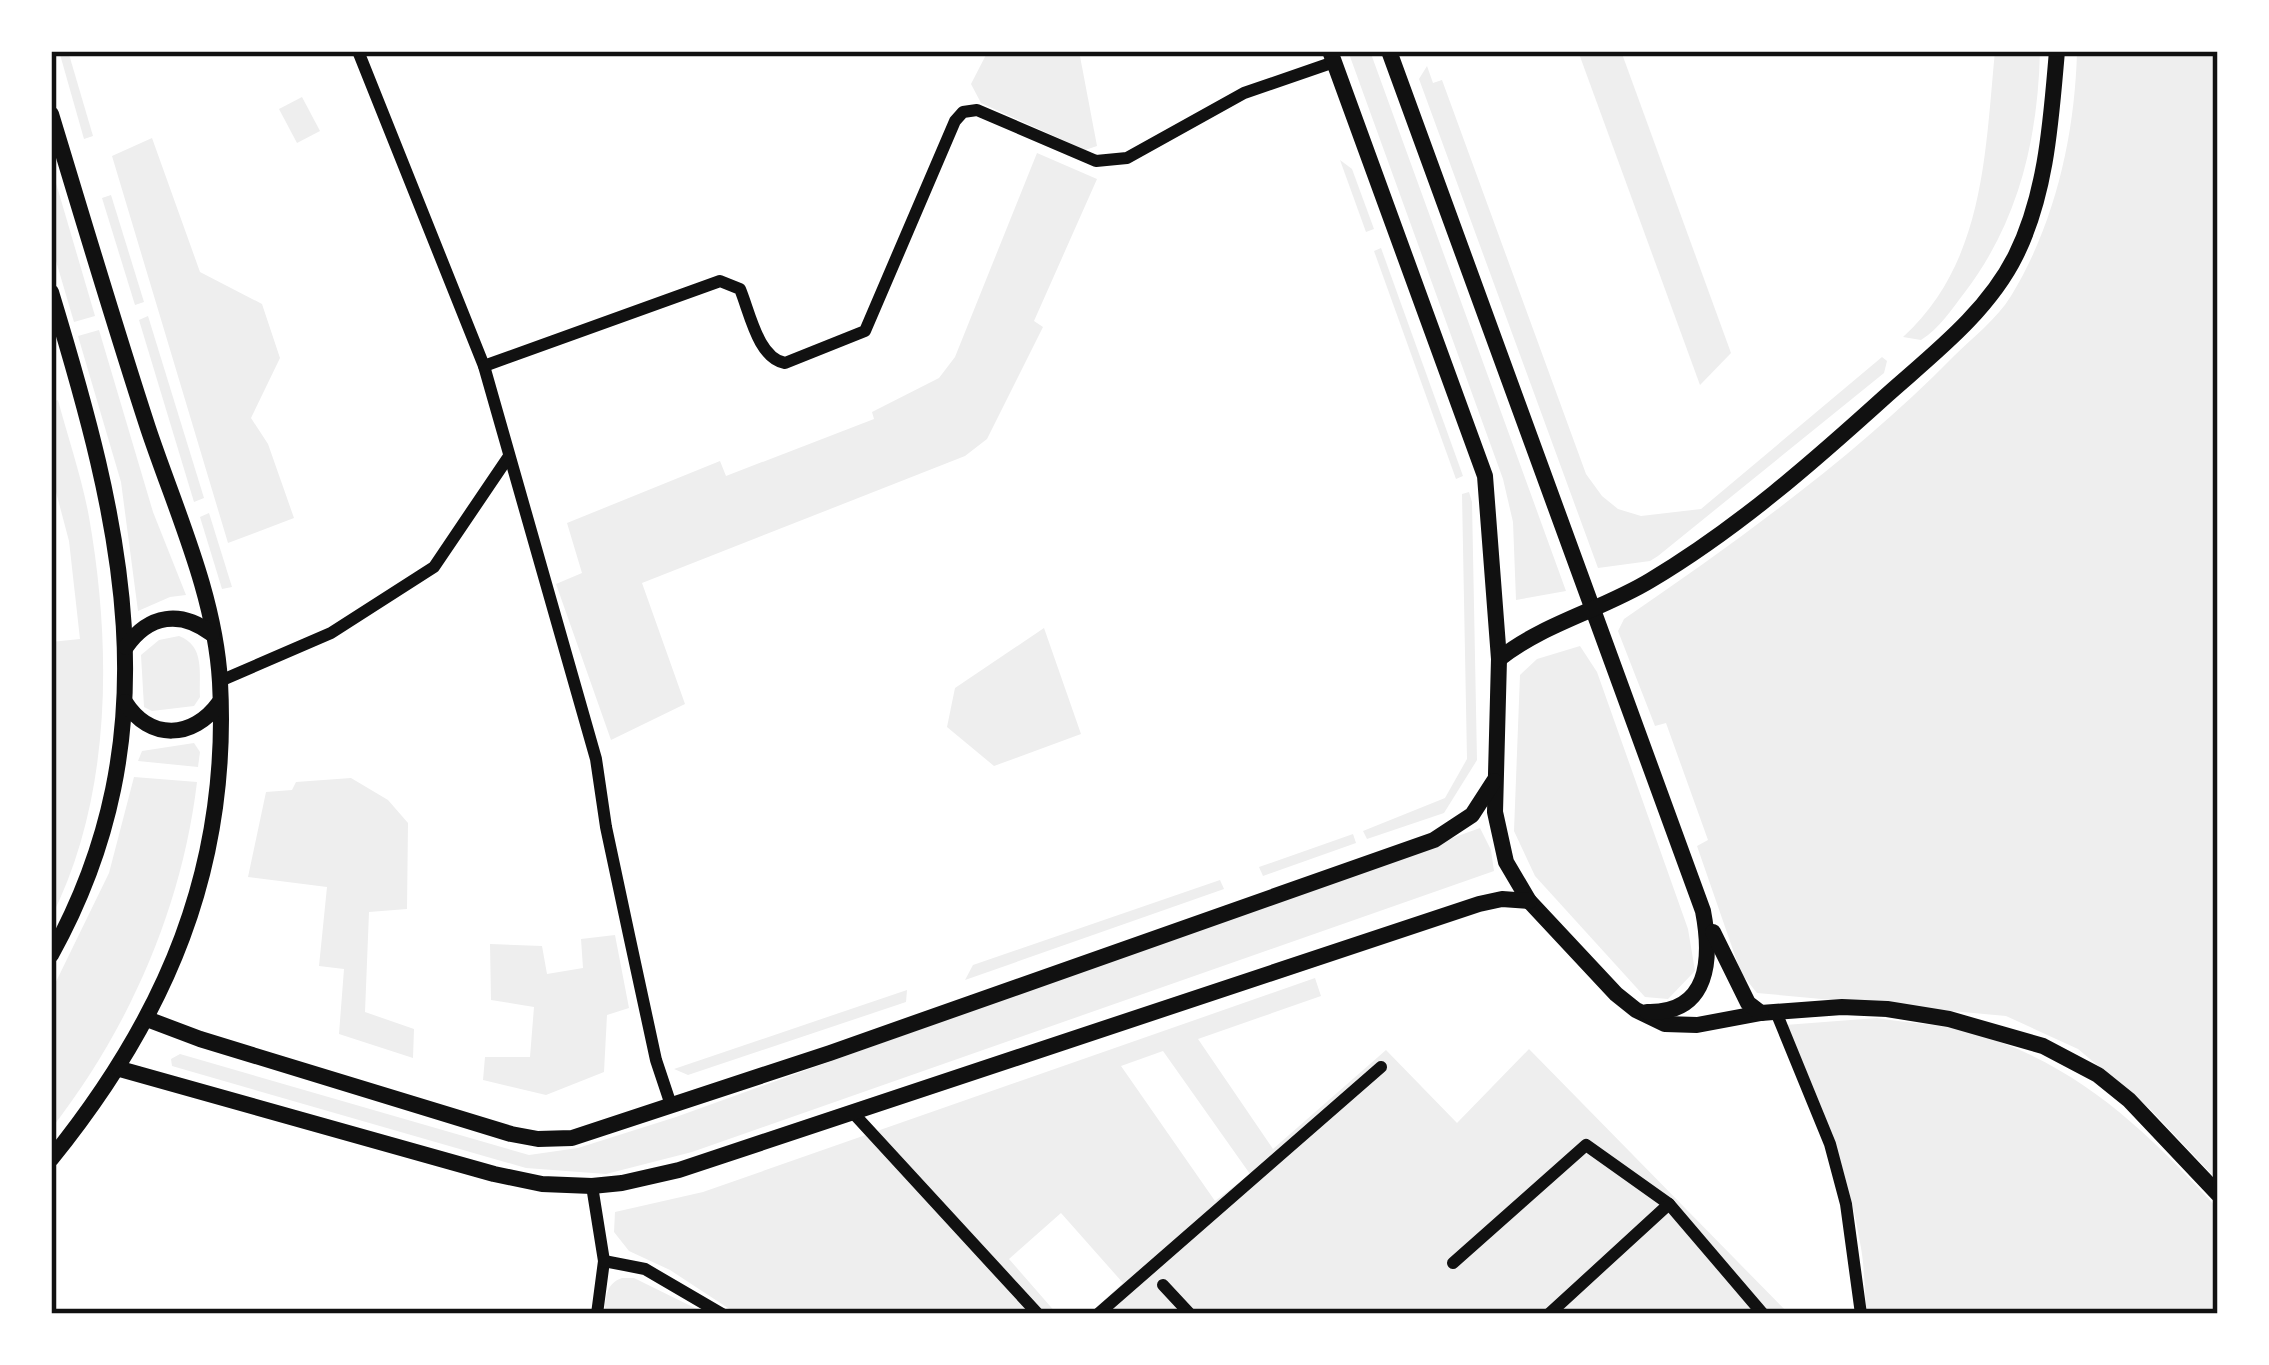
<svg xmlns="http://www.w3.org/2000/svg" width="2269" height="1365" font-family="Roboto,sans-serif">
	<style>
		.green { fill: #eee; fill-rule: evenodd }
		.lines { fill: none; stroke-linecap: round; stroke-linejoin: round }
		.minor { stroke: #111; stroke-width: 12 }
		.secondary { stroke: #111; stroke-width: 16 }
		.neatline { fill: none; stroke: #111; stroke-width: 4.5 }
	</style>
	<rect width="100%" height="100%" fill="#fff"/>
	<g class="green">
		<polygon points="59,51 68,51 93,136 84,139"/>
		<polygon points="988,51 1079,51 1097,146 1085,150 981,103 971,84"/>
		<polygon points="1348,51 1370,51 1566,591 1516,600 1513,522 1503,479"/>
		<polygon points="1578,51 1621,51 1731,353 1700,385"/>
		<path d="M1995,51H2040C2038,138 2019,221 1965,292C1951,310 1940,328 1921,340L1903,337C1985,262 1985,153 1995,51Z"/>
		<path d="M2077,51H2218V1181L2150,1109L2078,1049L2006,1016L1757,993L1741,973L1697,846L1708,840L1666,723L1655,726L1618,631L1624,619C1739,540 1856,456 1954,356C1972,338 1997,319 2011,296C2055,224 2075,135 2077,51Z"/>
		<polygon points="1427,66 1433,83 1442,80 1586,474 1602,496 1618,509 1641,516 1701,509 1882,357 1887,361 1884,373 1658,556 1650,561 1598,568 1419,79"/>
		<polygon points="302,97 320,131 297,143 279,109"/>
		<polygon points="152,138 200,272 262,304 280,358 251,418 268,444 294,518 228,543 112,156"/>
		<polygon points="1037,153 1097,179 1034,321 1043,327 987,439 965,456 642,583 685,704 611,740 556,584 582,573 567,523 720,461 726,476 874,419 872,412 939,378 955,357"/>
		<polygon points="1340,160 1352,169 1374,229 1366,232"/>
		<polygon points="51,166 95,316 74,322 51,244"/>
		<polygon points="111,195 144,302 135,305 102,198"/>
		<polygon points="1381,248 1463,476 1456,479 1374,251"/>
		<polygon points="148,316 204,498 194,502 139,320"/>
		<polygon points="99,330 153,512 186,595 170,597 138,611 121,482 78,336"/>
		<path d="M58,400C68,438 82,478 89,517C112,648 112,797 51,918V642L80,639L69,541L51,473V402Z"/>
		<polygon points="1469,492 1472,502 1477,760 1444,813 1367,839 1363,831 1445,798 1467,759 1462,494"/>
		<polygon points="209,513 232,587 222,589 200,517"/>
		<polygon points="1044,628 1081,734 994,766 947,727 955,688"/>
		<path d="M179,636C205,646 199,672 200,697L194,706L152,711L144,707L141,655L159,640Z"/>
		<polygon points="1580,646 1597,672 1688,929 1695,971 1668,999 1645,997 1535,876 1514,831 1520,675 1537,659"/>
		<polygon points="194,743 200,752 198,767 138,761 142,751"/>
		<path d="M134,777L197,782C182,908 129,1029 51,1129V992L109,873Z"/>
		<polygon points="351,778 388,800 408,823 407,909 369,912 365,1012 414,1029 413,1058 339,1034 344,969 319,966 327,887 248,877 266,792 292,790 296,782"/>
		<polygon points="1480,828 1491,850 1494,871 692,1152 606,1174 526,1168 172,1066 171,1059 180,1054 529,1155 578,1148 676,1117"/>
		<polygon points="1353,834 1356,843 1263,876 1259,867"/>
		<polygon points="1220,880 1224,889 965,980 973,965"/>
		<polygon points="615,935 629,1008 607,1015 604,1072 546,1095 483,1080 485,1057 530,1057 534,1007 491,1000 490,944 542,946 547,974 583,968 581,939"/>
		<path d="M1315,978L1321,996L1198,1039L1273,1149L1386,1050L1457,1123L1529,1049L1789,1314H1089L1123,1283L1061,1213L1009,1259L1057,1314H737L670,1270L629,1251L614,1232L615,1212L703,1192ZM1163,1051L1250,1174L1215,1201L1121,1066Z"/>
		<polygon points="907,990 906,1002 688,1075 674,1069"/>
		<path d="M1877,1018C1907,1023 1941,1024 1970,1032C2077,1063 2145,1129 2218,1209V1314H1867C1864,1292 1865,1270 1861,1248C1848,1168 1820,1097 1785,1025Z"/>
		<path d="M622,1278H634L707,1314H604C606,1298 605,1284 622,1278Z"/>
	</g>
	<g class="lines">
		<g class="minor">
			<polyline points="358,51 484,366 596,759 606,827 629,935 656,1060 671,1105"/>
			<path d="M484,366L720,281L740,289C750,313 758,358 785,363L865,331L955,121L963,112L977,110L1096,161L1127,158L1244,93L1334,62"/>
			<polyline points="220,681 331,633 434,567 509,456"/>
			<polyline points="1776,1012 1830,1144 1846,1204 1861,1314"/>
			<polyline points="855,1115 1038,1314"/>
			<polyline points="592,1186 604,1261 597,1314"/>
			<polyline points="604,1261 645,1269 722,1314"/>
			<polyline points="1453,1263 1586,1145 1669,1204 1763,1314"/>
			<polyline points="1163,1285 1190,1314"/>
			<polyline points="1098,1314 1381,1067"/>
			<polyline points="1549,1314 1669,1204"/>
		</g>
		<g class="secondary">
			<polyline points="1330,51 1485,476 1499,659 1495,812 1506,862 1529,901 1616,994 1636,1010 1665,1024 1697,1025 1761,1013 1842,1007 1887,1009 1949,1019 2043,1046 2098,1075 2129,1100 2218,1194"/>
			<path d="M1389,51L1703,911C1712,958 1710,1014 1647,1012"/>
			<path d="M51,114C83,219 114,324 148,428C175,509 215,594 220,682C230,868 166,1017 51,1159"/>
			<path d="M51,292C121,522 175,731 51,955"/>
			<path d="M126,647C149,614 181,610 212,634"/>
			<path d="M1499,659C1544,623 1602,610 1651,580C1738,528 1813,462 1887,395C1933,354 1988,312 2016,255C2047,192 2051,119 2057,51"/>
			<path d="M125,702C150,741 193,739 219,703"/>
			<polyline points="1713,932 1748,1003 1761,1013"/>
			<polyline points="147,1019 200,1039 511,1134 538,1139 572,1138 830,1053 1434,840 1472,815 1494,781"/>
			<polyline points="120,1069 494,1174 542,1184 592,1186 622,1183 679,1170 1479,904 1502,899 1529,901"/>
		</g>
	</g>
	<rect width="2269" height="1365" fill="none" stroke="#ffffff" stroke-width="108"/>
	<rect x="54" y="54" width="2161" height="1257" class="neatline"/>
</svg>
